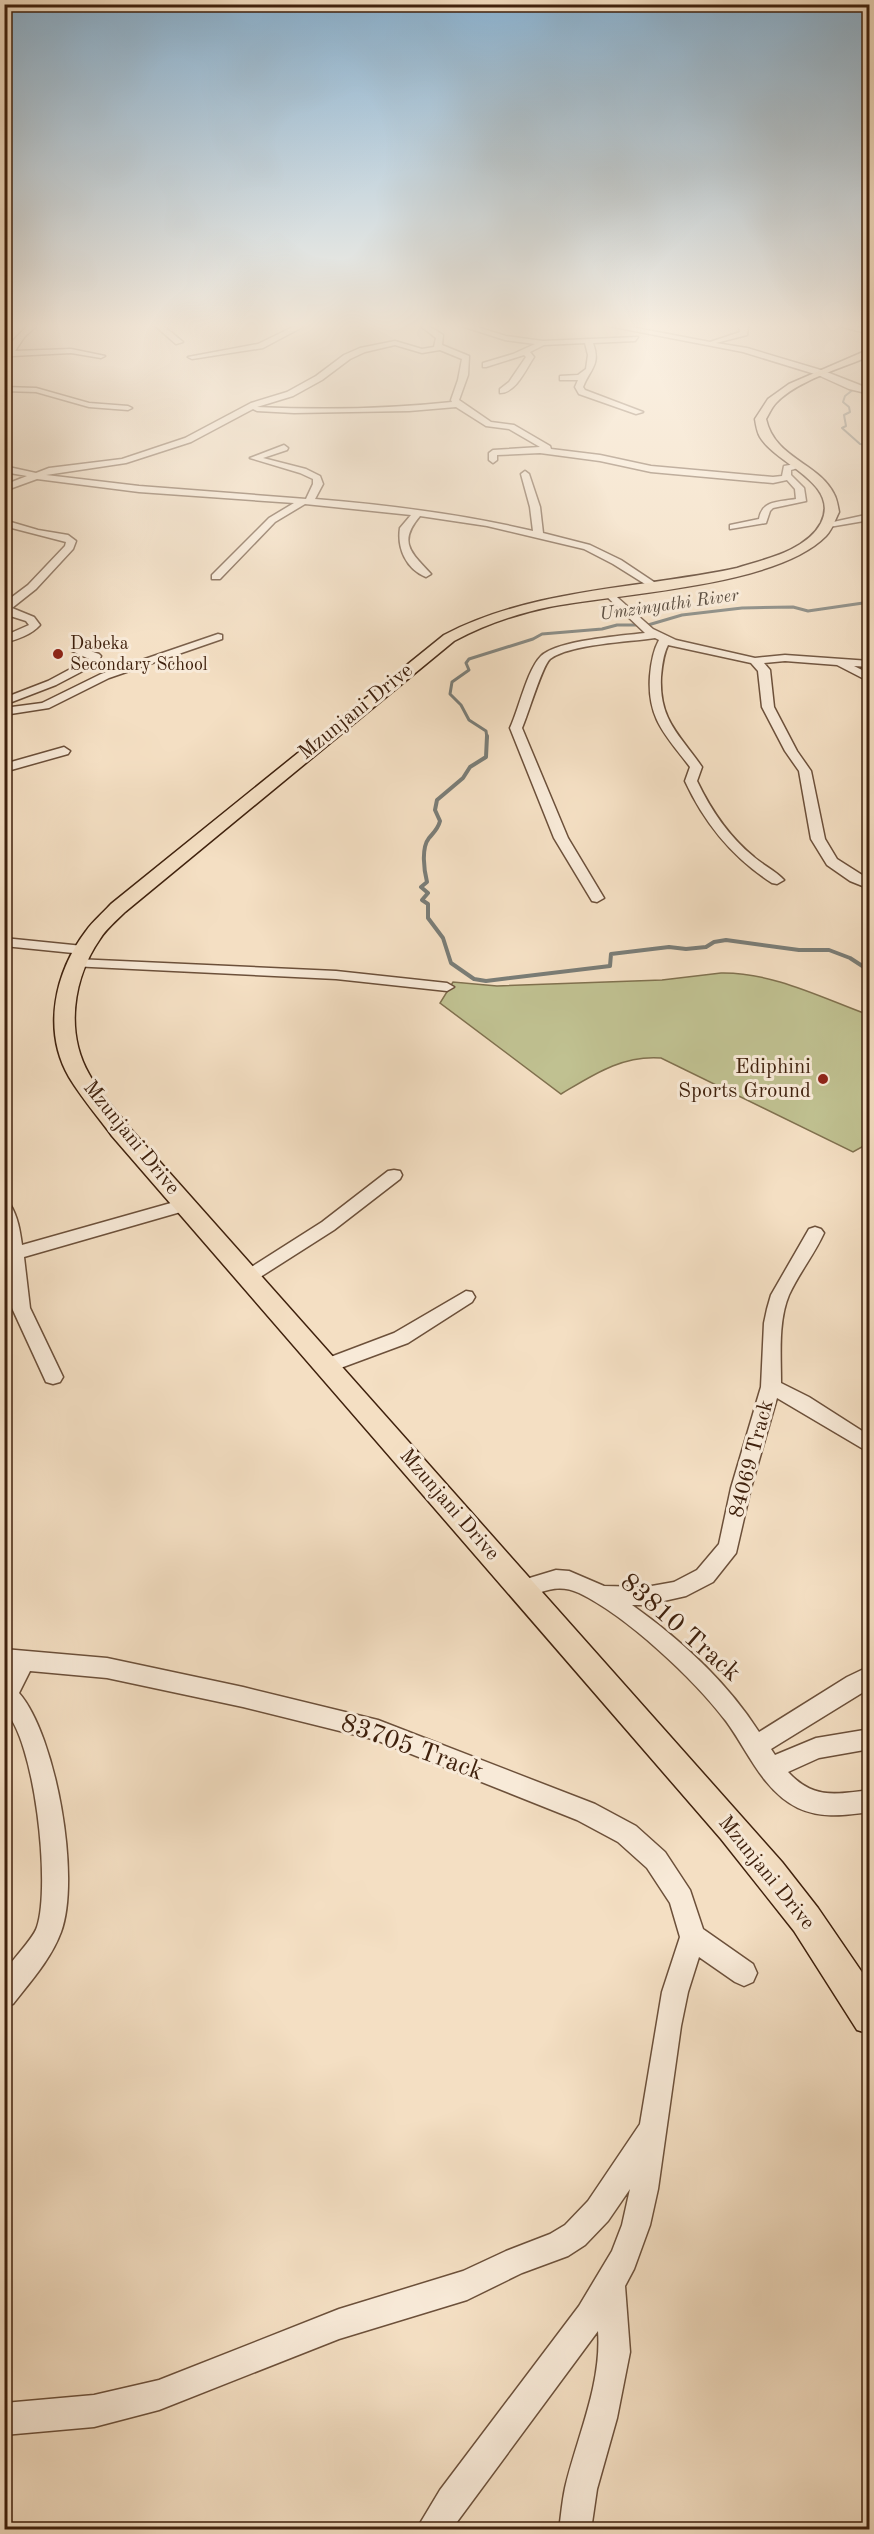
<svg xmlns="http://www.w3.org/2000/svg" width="874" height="2534" font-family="'Old Standard TT',serif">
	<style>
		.green { fill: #c0c191; stroke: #80714f; stroke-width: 1.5 }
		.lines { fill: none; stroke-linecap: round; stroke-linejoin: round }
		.stream-far2 { stroke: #7a7d77; stroke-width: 2 }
		.stream-far1 { stroke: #7a7d77; stroke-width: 3 }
		.stream { stroke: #7a7d77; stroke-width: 4 }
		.minor-casing { stroke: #6c503a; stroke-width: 3 }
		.major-casing { stroke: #3f210d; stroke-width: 3 }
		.minor { fill: #f8ead8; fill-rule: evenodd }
		.major { fill: #f4dfc3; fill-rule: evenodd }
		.poi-dot { fill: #8f2418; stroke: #f8ead8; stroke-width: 2 }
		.labels { text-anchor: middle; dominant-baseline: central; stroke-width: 6; stroke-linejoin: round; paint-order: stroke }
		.far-water-label { font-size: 18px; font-style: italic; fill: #5c4f42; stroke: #f8ead8 }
		.far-poi-label { font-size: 18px; fill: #3f210d; stroke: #f8ead8; text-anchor: start }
		.street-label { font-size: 21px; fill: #3f210d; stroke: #f8ead8 }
		.poi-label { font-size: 21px; fill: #3f210d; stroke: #f8ead8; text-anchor: end }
		.near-street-label { font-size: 26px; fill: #3f210d; stroke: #f8ead8 }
	</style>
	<rect width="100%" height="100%" fill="#f4dfc3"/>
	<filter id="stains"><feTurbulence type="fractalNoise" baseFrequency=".00333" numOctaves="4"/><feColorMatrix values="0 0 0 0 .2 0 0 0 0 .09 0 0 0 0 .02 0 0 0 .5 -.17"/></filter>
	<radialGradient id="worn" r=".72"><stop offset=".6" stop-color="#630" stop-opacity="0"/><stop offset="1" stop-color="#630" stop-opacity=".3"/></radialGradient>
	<path class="green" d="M721,973C772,972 822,998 869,1015V1143L853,1152L661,1058C622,1055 593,1075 561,1094L440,1003L453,982L497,986L662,980Z"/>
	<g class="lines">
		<g class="stream-far2">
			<polyline points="861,386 870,386"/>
			<polyline points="854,389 845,396 843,402 849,407 850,412 844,415 846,426 842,428 860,444 870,445"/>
		</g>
		<polyline class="stream-far1" points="487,738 486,731 469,720 461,705 450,694 452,682 469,670 466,663 469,659 533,639 542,634 602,629 617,625 648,625 682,615 742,608 793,607 808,611 870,602"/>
		<path class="stream" d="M487,736L486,757L470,767L463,778L437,800L435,810L440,821C438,829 434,832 429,838C421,848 424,870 427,882L421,887L428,893L422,900L428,904V918L443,938L451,963L474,979L486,981L610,966L611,954L669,947L686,949L706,947L714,942L726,940L799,950H829L850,958L870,971"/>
		<defs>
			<g id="minor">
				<path d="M31,324H39L25,336L15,351L71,349L105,356L101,358L71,353L12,356L4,363C4,348 19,333 31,324Z"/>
				<polygon points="153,324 161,324 183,342 176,344"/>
				<polygon points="299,324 308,324 263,348 192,359 188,357 258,344"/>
				<path d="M418,324H426L443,335L442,345L469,356L468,375L459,400L491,422L514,425L550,446L551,449L600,455L651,466L773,477L782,476L784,466L801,463V467L791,470V475L804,488L806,501L773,508L770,511L766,523L730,529V525L759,519C762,500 779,502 796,499L795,489L787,480L773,483L651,472L600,461L540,453L497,455V460L493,463L489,460V453L493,450L540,447L509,429L486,426L456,407L409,411L294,413L257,411L253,409L191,442L126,463L46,475L139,486L306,499L313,484V479L300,473L250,458L284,445L288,448L287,450L263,458L306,469L320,476L323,484L315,499C389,505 461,514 533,531L530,507L521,474L525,471L529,474L540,507L543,533L590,545L621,560L657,584L658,586L653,589L613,564L584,549L487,526L420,516C397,543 412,553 431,574L426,577C406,569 397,548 400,528L411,515L305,504L275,522L220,579H212V575L269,518L294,503L139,492L37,479L4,491V485L27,476L4,472V466L36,473L49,468L122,459L185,438L251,403L287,392L316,376L344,355L360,348L395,341L422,349L434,347L436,338ZM395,345L422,353L440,350L462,359L458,380L451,400L452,402C388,409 322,410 257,407L293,396L322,380L350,359L365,352Z"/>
				<path d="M455,324H467L506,336L543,341L638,337L635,341L593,343C601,365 590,369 583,387L585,390L643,412L636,414L579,394L575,387L578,380H560V376L578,375L586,369L588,355L585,343L544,345L530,352L534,357C526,369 516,393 500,393V389L509,382L526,357L524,355L486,367H483V363L513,354L535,344L505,340Z"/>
				<polygon points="598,324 615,324 710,342 740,332 738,324 745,324 748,327 747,335 716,343 747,348 824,371 870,389 870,394 849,389 818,375 743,352"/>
				<polygon points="831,324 845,324 870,330 870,334"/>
				<polygon points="4,387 36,388 89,403 128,406 132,408 128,410 89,407 36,392 4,391"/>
				<polygon points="870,514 870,520 829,527 824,524"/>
				<path d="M4,520L38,530L68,535L76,541L73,549L36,589L12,608L34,617L40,625C31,635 18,639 4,643V636L29,625L26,621L4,614V603L28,585L65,546L66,542L4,526Z"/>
				<path d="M609,590L653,629L676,640L755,658L785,655L870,661V667L854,666L870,674V682L837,665L785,661L764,663L770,670L774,707L797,751L811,771L825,839L837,859L870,880V889L850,881L827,865L811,839L799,771L785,751L762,707L758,671L751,663L668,645C663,655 662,666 661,677C659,720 679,734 702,767L697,781C711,810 728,836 754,857C763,865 776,871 784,880L777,884L772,883C732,857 705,824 685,781L690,767C666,735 647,719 650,676C651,664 653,651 659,640L655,638C629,642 570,644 550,659C542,666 528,715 522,728L568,838L604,898L597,902L592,901L554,838L510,728C519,709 527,670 541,656C558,640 621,636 645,633L605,595L604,593Z"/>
				<polygon points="218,634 222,635 222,639 109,678 49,708 4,715 4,708 42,703 101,674"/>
				<polygon points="76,646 99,654 101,656 98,663 56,685 4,705 4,698 48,681 89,659 72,651 71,649"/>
				<polygon points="64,747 70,751 68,754 4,772 4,764"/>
				<polygon points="4,938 83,946 90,950 83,954 4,946"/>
				<polygon points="76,959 336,971 447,983 454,987 447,991 336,979 71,966 69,963 71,960"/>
				<polygon points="394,1170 400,1171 402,1175 400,1179 334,1230 254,1281 248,1283 242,1281 239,1277 242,1273 322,1222 388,1171"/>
				<path d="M185,1199L191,1201L194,1205L191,1209L24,1257L30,1308L63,1377L60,1382L53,1384L46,1382L12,1308L4,1255V1202L10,1204C18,1217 20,1231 22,1245Z"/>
				<path d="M815,1227L821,1229L824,1233C814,1255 799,1273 789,1295C778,1321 781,1355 781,1383L809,1397L870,1436V1453L777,1398L751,1488L736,1553L713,1582L686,1596L646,1605H632C680,1639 727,1682 759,1732L847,1677L870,1666V1688L771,1749L775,1755L816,1738L870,1729V1749L819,1758L788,1772C814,1800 836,1794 870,1790V1812C845,1815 822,1819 798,1808C763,1791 748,1751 726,1721C694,1679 627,1616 579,1593C550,1579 534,1602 513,1595L510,1589L513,1583L556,1570L569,1571L604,1586L646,1587L674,1582L697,1570L719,1544L731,1488L761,1387L764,1323L767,1309L771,1295L809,1229Z"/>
				<polygon points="466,1291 472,1292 475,1297 472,1302 408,1343 327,1373 320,1371 317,1366 320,1361 394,1333"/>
				<path d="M4,1649L107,1658L243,1687L378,1720L595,1804L636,1826L665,1852L690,1890L703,1929L753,1964L757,1973L753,1982L744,1986L735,1982L699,1957L688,1992L681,2026L658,2189L650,2225L634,2269L625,2286L630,2352L617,2418L597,2489L591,2530H559C561,2516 562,2502 565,2488C577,2437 602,2384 598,2331L451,2530H416L440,2490L579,2306L612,2251L622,2225L630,2189L608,2221L585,2245L568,2256L522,2273L467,2300L339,2339L159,2410L94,2427L4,2435V2403L94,2395L159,2380L339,2309L463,2271L506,2251L550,2234L565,2225L588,2201L640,2124L662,1992L680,1937L670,1903L647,1868L618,1842L577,1820L376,1740L243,1707L107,1678L30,1671L19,1693C56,1735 81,1878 61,1932C51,1959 31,1981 13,2004L4,2008C4,1998 3,1986 4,1976C6,1964 32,1942 37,1927C51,1886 35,1738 4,1710V1676L8,1669H4Z"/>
			</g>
			<path id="major" d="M870,349V356C842,368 796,381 776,403C772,407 769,414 766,419C775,459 818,462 834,494C837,499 838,507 839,512C835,520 832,530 826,536C776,587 620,593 549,607C515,614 484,625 454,641L125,912C116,921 106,929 100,939C73,978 65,1032 89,1074C99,1093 115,1109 128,1126L782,1862L818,1908L870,1984V2034L857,2030L794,1931L721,1839L112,1136C98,1117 81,1097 69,1077C42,1030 55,972 86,931C93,921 103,913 111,904L444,635C534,588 639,589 737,568C765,559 806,551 821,523C841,483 777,465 760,437C757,432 756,425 755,419L768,399L789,384Z"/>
		</defs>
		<use href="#minor" class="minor-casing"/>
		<use href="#major" class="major-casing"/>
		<use href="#minor" class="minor"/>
		<use href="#major" class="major"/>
	</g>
	<linearGradient id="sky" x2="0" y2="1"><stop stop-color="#8bb6d7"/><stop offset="0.48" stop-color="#faf1e4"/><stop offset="1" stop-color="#faf1e4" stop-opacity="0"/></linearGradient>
	<rect width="874" height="679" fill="url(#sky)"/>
	<g class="poi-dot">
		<circle cx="58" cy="654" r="6"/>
		<circle cx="823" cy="1079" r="6"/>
	</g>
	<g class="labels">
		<g class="far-water-label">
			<text transform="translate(669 605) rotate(-8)">Umzinyathi River</text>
		</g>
		<g class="far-poi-label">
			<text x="70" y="644">Dabeka<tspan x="70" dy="21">Secondary School</tspan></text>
		</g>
		<g class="street-label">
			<text transform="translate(356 712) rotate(-39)">Mzunjani Drive</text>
			<text transform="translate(131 1138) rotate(51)">Mzunjani Drive</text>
			<text transform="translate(752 1459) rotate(-75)">84069 Track</text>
			<text transform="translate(449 1505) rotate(49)">Mzunjani Drive</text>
			<text transform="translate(766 1873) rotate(51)">Mzunjani Drive</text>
		</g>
		<g class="poi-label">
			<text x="811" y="1067">Ediphini<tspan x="811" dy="24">Sports Ground</tspan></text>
		</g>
		<g class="near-street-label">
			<text transform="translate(680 1628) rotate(41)">83810 Track</text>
			<text transform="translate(412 1748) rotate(20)">83705 Track</text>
		</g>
	</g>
	<rect width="874" height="2534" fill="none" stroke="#f4dfc3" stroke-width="24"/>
	<rect x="6" y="6" width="862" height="2522" fill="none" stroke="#3f210d" stroke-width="3"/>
	<rect x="12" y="12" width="850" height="2510" fill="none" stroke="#3f210d" stroke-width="1.5"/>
	<rect width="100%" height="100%" filter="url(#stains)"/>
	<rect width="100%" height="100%" fill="url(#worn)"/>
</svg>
